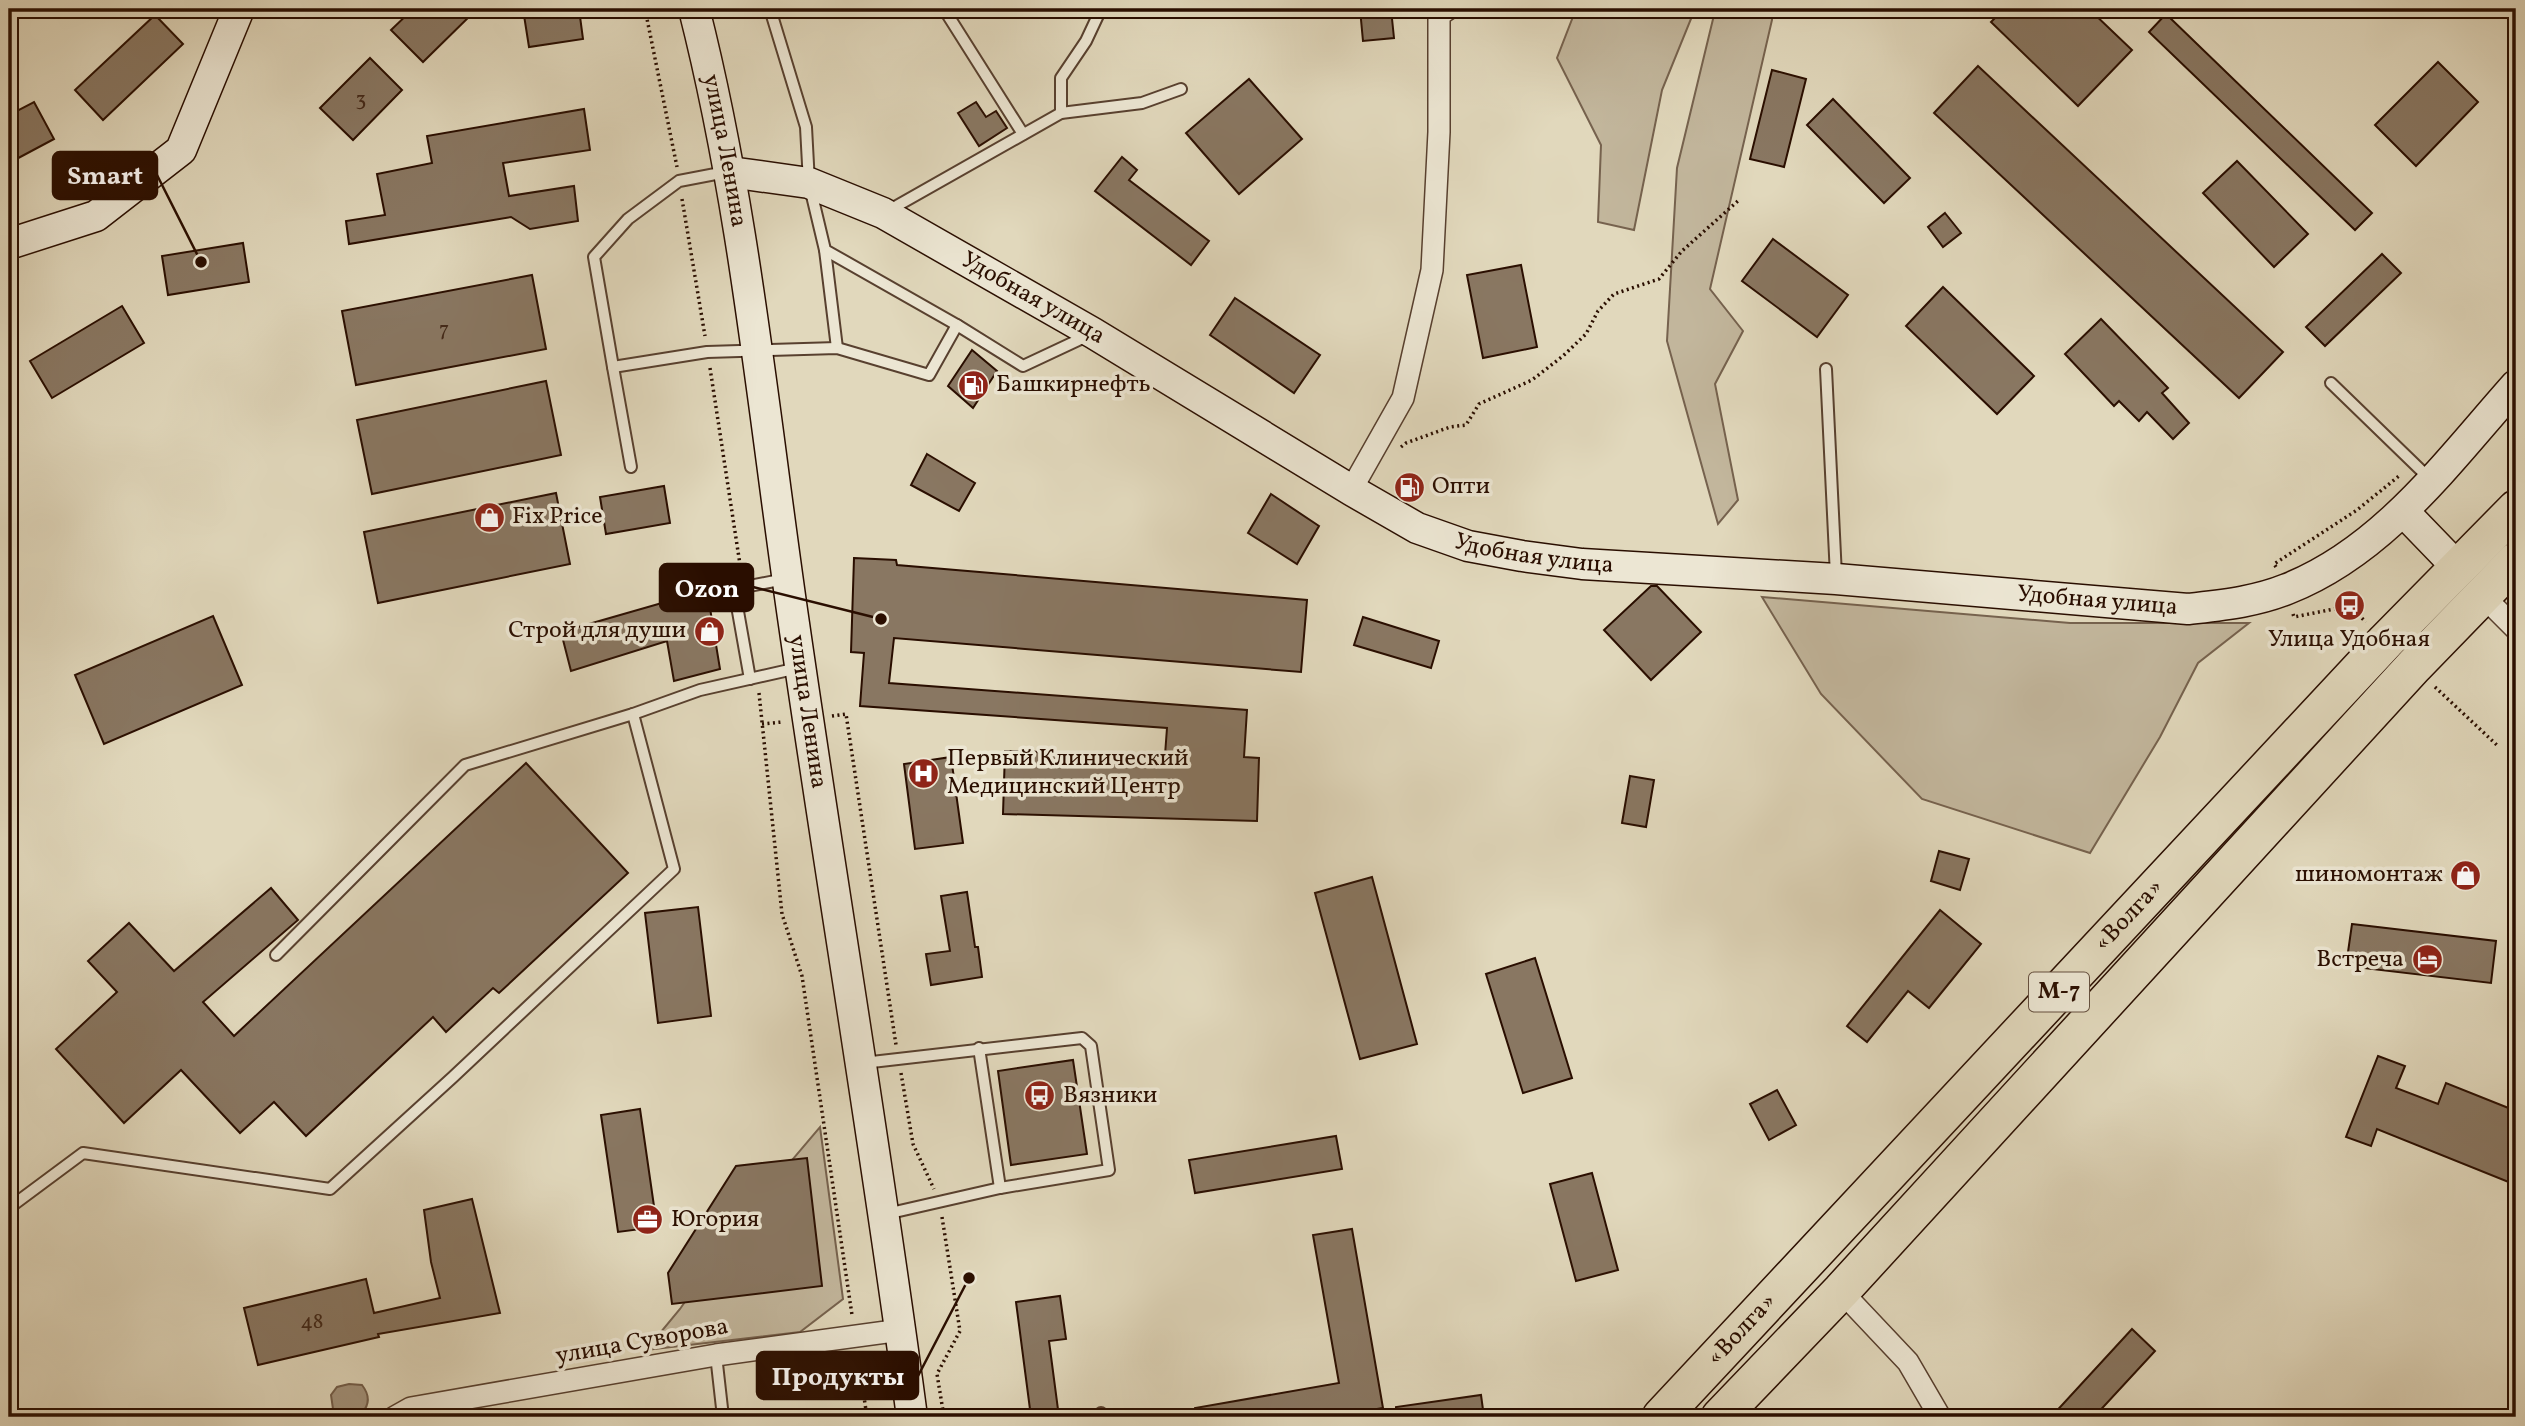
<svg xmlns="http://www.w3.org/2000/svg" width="2525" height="1426" font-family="Vollkorn,serif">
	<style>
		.green { fill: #c2b69c; stroke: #76624e; stroke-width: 2 }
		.water { fill: #a3937c; stroke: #735e4a; stroke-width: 2 }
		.building { fill: #897762; stroke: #2a0e00; stroke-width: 2 }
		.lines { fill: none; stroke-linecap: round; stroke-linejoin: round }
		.lane-casing { stroke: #58402f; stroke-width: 14 }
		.street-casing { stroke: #58402f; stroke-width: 24 }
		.secondary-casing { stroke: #2a0e00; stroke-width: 33 }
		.highway-casing { stroke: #2a0e00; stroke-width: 40 }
		.path { stroke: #2a0e00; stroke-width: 3.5; stroke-dasharray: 2 3.5; stroke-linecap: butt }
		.lane { stroke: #ece6d3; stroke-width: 10 }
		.street { stroke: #ece6d3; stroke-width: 21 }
		.secondary { stroke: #ece6d3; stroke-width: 30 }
		.highway { stroke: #e1d8bc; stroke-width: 37 }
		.labels { text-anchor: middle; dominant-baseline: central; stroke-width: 7; stroke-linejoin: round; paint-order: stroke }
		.number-label { font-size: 21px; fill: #422818 }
		.shield { fill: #ece6d3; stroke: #644f3f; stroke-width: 2 }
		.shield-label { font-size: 23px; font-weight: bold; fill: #2a0e00 }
		.street-label { font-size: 24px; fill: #2a0e00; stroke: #ece6d3 }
		.poi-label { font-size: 24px; fill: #2a0e00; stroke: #ece6d3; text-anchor: start }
		.leader { fill: none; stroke: #2a0e00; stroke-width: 2.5 }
		.callout-dot { fill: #2a0e00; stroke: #ece6d3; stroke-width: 2.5 }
		.callout { fill: #2a0e00; stroke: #2a0e00; stroke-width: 2.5 }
		.callout-label { font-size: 26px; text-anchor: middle; font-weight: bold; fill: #fff }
	</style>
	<rect width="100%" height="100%" fill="#e1d8bc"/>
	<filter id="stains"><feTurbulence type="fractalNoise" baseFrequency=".00286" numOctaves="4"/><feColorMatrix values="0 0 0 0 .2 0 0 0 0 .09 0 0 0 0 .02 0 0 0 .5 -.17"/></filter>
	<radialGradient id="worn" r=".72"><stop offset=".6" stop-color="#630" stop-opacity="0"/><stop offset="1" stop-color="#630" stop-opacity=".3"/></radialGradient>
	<g class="green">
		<polygon points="1576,9 1695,9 1662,90 1634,230 1598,222 1601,145 1557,58"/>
		<polygon points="1719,9 1772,9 1772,20 1710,289 1743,331 1715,384 1738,500 1718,524 1667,341 1677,168 1714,15"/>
		<polygon points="1762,597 2070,623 2249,623 2198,663 2160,737 2090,853 1922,799 1821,694"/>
		<polygon points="820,1127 843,1299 800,1332 646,1350 680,1309 743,1218"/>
	</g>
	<path class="water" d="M349,1384L362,1385C369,1394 370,1404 362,1413L340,1415L333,1409L331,1395L337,1387Z"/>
	<g class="building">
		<polygon points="413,9 477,9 423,62 391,30"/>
		<polygon points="523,9 579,9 583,39 529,47"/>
		<polygon points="1360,9 1391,9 1394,38 1363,41"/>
		<polygon points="2004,9 2089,9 2132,50 2078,106 1991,22"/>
		<polygon points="2166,14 2372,213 2355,230 2149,32"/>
		<polygon points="155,15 183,44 103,120 75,90"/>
		<polygon points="370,58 402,90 353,140 320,108"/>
		<polygon points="2438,62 2478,102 2416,166 2375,125"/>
		<polygon points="1978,66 2283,352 2239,398 1934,113"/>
		<polygon points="1772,70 1806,79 1784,167 1750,159"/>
		<polygon points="1249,79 1302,139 1239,194 1186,133"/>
		<polygon points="1833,99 1910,178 1884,203 1807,125"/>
		<polygon points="34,102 54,139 9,163 9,115"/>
		<polygon points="976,102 986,117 996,111 1007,128 979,146 958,113"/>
		<polygon points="584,109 590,150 503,163 509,196 574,186 578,221 530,229 511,217 349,244 346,221 385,215 377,174 432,163 427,136"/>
		<polygon points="1122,157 1137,170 1129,180 1209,241 1191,265 1095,191"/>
		<polygon points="2237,161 2308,234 2274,267 2203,193"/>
		<polygon points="1945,213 1961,233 1943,247 1928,227"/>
		<polygon points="1773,239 1848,295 1817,337 1742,281"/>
		<polygon points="243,243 249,282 168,295 162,256"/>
		<polygon points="2382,254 2401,273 2325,346 2306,327"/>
		<polygon points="1521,265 1537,347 1483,358 1467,275"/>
		<polygon points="532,275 546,349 356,385 342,311"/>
		<polygon points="1943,287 2034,376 1997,414 1906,326"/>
		<polygon points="1235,298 1320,355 1294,393 1210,335"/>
		<polygon points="122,306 144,343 52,398 30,361"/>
		<polygon points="2101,319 2168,388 2162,393 2189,423 2173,439 2147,412 2139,421 2119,401 2114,406 2065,354"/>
		<polygon points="972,350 997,371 973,408 948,386"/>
		<polygon points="546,381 561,455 372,494 357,420"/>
		<polygon points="927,454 975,483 959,511 911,485"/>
		<polygon points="664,486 670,523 606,534 600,497"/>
		<polygon points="556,493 570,564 378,603 364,532"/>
		<polygon points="1271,494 1319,526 1297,564 1248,533"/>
		<polygon points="854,558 896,560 897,565 1307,600 1301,672 894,638 889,683 1247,710 1244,757 1259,758 1257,821 1003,814 1005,751 1165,755 1167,728 860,706 864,653 851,652"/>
		<polygon points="1651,586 1657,586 1701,632 1651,680 1604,630"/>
		<polygon points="707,590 720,669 674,681 667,641 571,671 561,632"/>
		<polygon points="213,616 242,685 104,744 75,675"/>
		<polygon points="1363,617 1439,641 1431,668 1354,645"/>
		<polygon points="951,757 963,843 915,849 904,764"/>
		<polygon points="526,763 628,873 499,993 493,988 446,1032 433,1017 306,1136 274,1102 240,1133 181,1070 124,1123 56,1049 117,992 88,961 129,923 174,971 271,888 298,920 203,1002 234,1036"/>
		<polygon points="1630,776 1654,780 1646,827 1622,823"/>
		<polygon points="1939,851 1969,859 1960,890 1931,881"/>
		<polygon points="1372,877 1417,1044 1360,1059 1315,893"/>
		<polygon points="967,892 975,947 978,947 982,977 931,985 926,954 950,951 941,896"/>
		<polygon points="698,907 711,1016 658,1023 645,913"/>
		<polygon points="1940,910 1981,944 1929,1008 1908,991 1867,1042 1847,1026"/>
		<polygon points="2352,924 2496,941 2491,983 2346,966"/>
		<polygon points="1535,958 1572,1078 1523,1093 1486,974"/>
		<polygon points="2378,1056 2405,1066 2396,1088 2438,1104 2446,1083 2516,1111 2516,1185 2377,1129 2371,1146 2346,1137"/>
		<polygon points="1073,1060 1087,1154 1011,1165 998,1071"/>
		<polygon points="1777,1090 1796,1125 1769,1140 1750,1104"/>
		<polygon points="640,1109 657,1227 618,1232 601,1115"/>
		<polygon points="1336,1136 1342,1169 1195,1193 1189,1160"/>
		<polygon points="807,1158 822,1286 672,1304 668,1273 736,1166"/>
		<polygon points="1592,1173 1618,1270 1576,1281 1550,1184"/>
		<polygon points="472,1199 500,1313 378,1334 379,1337 258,1365 244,1308 366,1279 374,1313 440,1298 431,1262 424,1210"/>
		<polygon points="1352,1229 1383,1408 1328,1417 1195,1417 1195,1408 1339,1383 1313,1235"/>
		<polygon points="1060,1296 1066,1339 1049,1341 1059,1417 1031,1417 1016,1302"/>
		<polygon points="2132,1329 2155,1351 2094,1417 2051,1417"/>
		<polygon points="1481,1395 1484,1417 1396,1417 1396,1407"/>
	</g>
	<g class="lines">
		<defs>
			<g id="lane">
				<polyline points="770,9 806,127 809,183 825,250 957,325"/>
				<polyline points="944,9 1023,134"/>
				<polyline points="1061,113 1061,78 1086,41 1101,9"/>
				<polyline points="726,172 679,181 628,219 594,257 613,367 707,352 837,348 929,375 957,325 1023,366 1087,336"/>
				<polyline points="886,212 1061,113 1142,103 1181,89"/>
				<polyline points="825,250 837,348"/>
				<polyline points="613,367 631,467"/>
				<polyline points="1826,369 1836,576"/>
				<polyline points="2331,383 2431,480"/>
				<polyline points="750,679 734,589 785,579"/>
				<polyline points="276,955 465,765 633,714"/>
				<polyline points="979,1048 1000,1188"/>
				<polyline points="863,1063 1082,1038 1091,1046 1109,1170 1000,1188 886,1214"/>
				<polyline points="9,1208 83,1153 330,1189 453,1077 674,869 633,714 700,690 798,668"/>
				<polyline points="716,1355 723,1417"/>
				<polyline points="1101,1413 1101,1417"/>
			</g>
			<g id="street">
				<polyline points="1351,490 1403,398 1432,270 1439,132 1439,15 1448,9"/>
				<polyline points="2483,596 2516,629"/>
				<polyline points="1841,1291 1908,1362 1940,1417"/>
				<polyline points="395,1417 411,1408 716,1355 901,1330"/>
			</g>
			<g id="secondary">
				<path id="s1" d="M694,9C745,209 764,419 794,624C832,888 877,1152 912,1417"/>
				<path id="s2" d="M730,172L809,183L883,213L1093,333L1351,490L1417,528L1468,546L1522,556L1582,564L1836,579L2188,609C2222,605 2255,602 2287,589C2384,551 2449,460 2516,385"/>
				<polyline points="9,244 96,216 181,150 239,9"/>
				<polyline points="2403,511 2459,569"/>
			</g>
			<g id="highway">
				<path id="s3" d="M1661,1417L2386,641L2516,509"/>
				<polyline points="1720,1417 1841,1291 2414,666 2516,561"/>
			</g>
		</defs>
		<use href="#lane" class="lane-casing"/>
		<use href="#street" class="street-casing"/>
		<use href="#secondary" class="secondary-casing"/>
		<use href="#highway" class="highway-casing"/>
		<g class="path">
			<polyline points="645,9 677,167"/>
			<polyline points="682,199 705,336"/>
			<polyline points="710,368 741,571"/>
			<polyline points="1401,447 1406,443 1450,427 1466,425 1479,404 1532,380 1563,356 1586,334 1598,311 1614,294 1659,279 1682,251 1739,200"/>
			<polyline points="2276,567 2274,564 2357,510 2399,476"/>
			<polyline points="2293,614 2294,617 2349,606 2366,622"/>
			<polyline points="2435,687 2499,747"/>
			<polyline points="759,693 782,914 802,976 852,1315"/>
			<polyline points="832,716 846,714 896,1045"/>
			<polyline points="762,724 782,722"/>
			<polyline points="901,1073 913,1144 934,1189"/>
			<polyline points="942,1217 960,1331 937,1374 944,1417"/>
			<polyline points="858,1357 867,1417"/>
		</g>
		<use href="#lane" class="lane"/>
		<use href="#street" class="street"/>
		<use href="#secondary" class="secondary"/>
		<use href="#highway" class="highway"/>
	</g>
	<defs>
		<symbol id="fuel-disc" viewBox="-11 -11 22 22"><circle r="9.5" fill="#8f2418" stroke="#ece6d3"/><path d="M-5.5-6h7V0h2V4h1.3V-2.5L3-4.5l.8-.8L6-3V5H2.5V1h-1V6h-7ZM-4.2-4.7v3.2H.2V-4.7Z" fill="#fff"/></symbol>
		<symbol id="shop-disc" viewBox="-11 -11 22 22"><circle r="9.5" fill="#8f2418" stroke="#ece6d3"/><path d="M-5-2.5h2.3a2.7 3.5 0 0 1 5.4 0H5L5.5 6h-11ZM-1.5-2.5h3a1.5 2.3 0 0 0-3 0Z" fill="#fff"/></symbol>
		<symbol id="bus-disc" viewBox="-11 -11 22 22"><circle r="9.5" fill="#8f2418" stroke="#ece6d3"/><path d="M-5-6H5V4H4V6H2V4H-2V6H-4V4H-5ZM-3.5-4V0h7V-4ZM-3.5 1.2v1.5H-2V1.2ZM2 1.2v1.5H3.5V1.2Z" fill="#fff"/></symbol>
		<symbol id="hospital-disc" viewBox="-11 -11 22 22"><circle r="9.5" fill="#8f2418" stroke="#ece6d3"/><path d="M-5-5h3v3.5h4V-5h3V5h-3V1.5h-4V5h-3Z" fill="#fff"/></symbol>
		<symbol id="hotel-disc" viewBox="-11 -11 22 22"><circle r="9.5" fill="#8f2418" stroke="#ece6d3"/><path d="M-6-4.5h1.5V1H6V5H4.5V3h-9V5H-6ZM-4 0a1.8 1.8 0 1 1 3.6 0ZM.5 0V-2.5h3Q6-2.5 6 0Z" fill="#fff"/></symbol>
		<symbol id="office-disc" viewBox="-11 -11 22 22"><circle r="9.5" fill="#8f2418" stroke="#ece6d3"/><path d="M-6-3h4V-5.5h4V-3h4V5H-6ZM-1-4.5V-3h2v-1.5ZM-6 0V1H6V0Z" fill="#fff"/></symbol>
	</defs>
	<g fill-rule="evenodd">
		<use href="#fuel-disc" x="956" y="368" width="35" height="35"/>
		<use href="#fuel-disc" x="1392" y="470" width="35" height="35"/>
		<use href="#shop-disc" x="472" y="500" width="35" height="35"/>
		<use href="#bus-disc" x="2332" y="588" width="35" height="35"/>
		<use href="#shop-disc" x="692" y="614" width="35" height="35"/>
		<use href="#hospital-disc" x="906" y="756" width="35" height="35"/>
		<use href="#shop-disc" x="2448" y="858" width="35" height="35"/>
		<use href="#hotel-disc" x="2410" y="942" width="35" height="35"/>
		<use href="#bus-disc" x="1022" y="1078" width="35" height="35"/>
		<use href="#office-disc" x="630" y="1202" width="35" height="35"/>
	</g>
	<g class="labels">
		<g class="number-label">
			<text x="361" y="99">3</text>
			<text x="444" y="330">7</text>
			<text x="312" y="1322">48</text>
		</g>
		<rect class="shield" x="2029" y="972.5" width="60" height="39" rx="5"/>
		<g class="shield-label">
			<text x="2059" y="992">М-7</text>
		</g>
		<g class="street-label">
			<text stroke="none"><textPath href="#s1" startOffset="145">улица Ленина</textPath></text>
			<text stroke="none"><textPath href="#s2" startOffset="332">Удобная улица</textPath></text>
			<text stroke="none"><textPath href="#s2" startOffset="900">Удобная улица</textPath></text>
			<text stroke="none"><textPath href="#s2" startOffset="1466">Удобная улица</textPath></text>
			<text stroke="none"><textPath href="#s1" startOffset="712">улица Ленина</textPath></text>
			<text stroke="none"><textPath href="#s3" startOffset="686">«Волга»</textPath></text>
			<text stroke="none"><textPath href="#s3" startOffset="119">«Волга»</textPath></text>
			<text transform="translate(642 1342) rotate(-10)">улица Суворова</text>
		</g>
		<g class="poi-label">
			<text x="996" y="385">Башкирнефть</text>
			<text x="1432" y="487">Опти</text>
			<text x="512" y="517">Fix Price</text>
			<text x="686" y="631" text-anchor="end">Строй для души</text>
			<text x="2349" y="640" text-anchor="middle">Улица Удобная</text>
			<text x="947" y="759">Первый Клинический<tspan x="947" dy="28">Медицинский Центр</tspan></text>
			<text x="2443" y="875" text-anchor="end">шиномонтаж</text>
			<text x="2404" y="960" text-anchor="end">Встреча</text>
			<text x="1063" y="1096">Вязники</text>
			<text x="671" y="1220">Югория</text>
		</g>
	</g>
	<path class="leader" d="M201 262L157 175M881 619L753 587M969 1278L918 1376"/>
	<g class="callout-dot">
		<circle cx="201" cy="262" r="7"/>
		<circle cx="881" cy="619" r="7"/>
		<circle cx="969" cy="1278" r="7"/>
	</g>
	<g class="callout">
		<rect x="53" y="152" width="104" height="47" rx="7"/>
		<rect x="660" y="564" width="93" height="47" rx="7"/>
		<rect x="757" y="1352" width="161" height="47" rx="7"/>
	</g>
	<g class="callout-label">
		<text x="105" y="184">Smart</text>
		<text x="707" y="597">Ozon</text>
		<text x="838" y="1385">Продукты</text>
	</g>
	<rect width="2525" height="1426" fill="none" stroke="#e1d8bc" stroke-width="35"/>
	<rect x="10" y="10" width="2504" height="1405" fill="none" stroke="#2a0e00" stroke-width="3.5"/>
	<rect x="18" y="18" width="2490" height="1391" fill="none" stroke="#2a0e00" stroke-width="2"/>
	<rect width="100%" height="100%" filter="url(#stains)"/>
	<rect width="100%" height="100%" fill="url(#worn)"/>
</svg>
